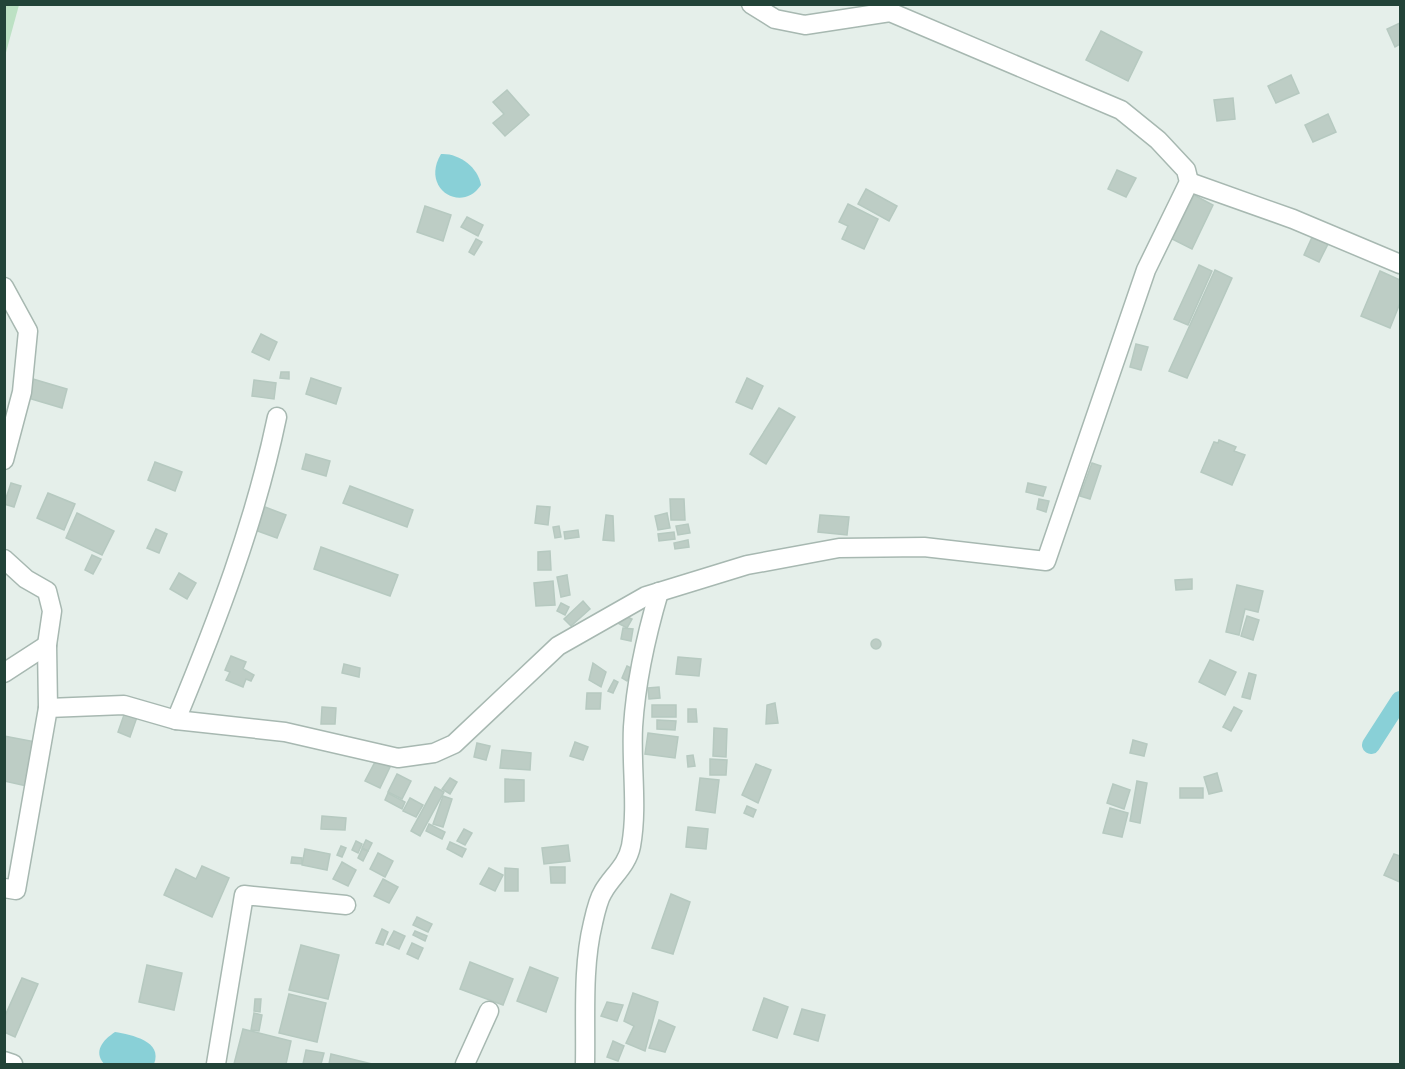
<svg xmlns="http://www.w3.org/2000/svg" width="1405" height="1069" font-family="Cabin,sans-serif">
	<style>
		.green { fill: #bce1c4 }
		.water { fill: #89d0d7 }
		.lines { fill: none; stroke-linecap: round; stroke-linejoin: round }
		.canal { stroke: #89d0d7; stroke-width: 18 }
		.building { fill: #bdcdc5; stroke: #b6c9c0; stroke-width: 1.5 }
		.street-casing { stroke: #a7b8b1; stroke-width: 21 }
		.street { stroke: #fff; stroke-width: 18 }
	</style>
	<rect width="100%" height="100%" fill="#e5efea"/>
	<polygon class="green" points="5,4 19,5 5,56 4,5"/>
	<g class="water">
		<path d="M441,154C459,153 478,167 481,185C462,214 420,189 441,154Z"/>
		<path d="M115,1032C132,1035 163,1041 154,1064H104C93,1051 103,1040 115,1032Z"/>
	</g>
	<g class="lines">
		<polyline class="canal" points="1371,745 1400,700"/>
	</g>
	<g class="building">
		<polygon points="1400,23 1400,44 1395,47 1387,29"/>
		<polygon points="1101,31 1142,52 1128,81 1086,60"/>
		<polygon points="1291,75 1299,93 1276,103 1268,86"/>
		<polygon points="507,90 529,115 505,136 493,123 504,114 493,102"/>
		<polygon points="1233,98 1235,119 1217,121 1214,100"/>
		<polygon points="1328,114 1336,132 1313,142 1305,125"/>
		<polygon points="1117,170 1136,178 1126,197 1108,189"/>
		<polygon points="866,189 897,206 889,221 858,204"/>
		<polygon points="1194,195 1213,205 1192,249 1172,239"/>
		<polygon points="848,204 878,219 864,249 842,239 848,226 839,222"/>
		<polygon points="425,206 451,215 443,241 417,232"/>
		<polygon points="467,217 483,225 478,236 461,227"/>
		<polygon points="1314,233 1330,240 1319,262 1304,255"/>
		<polygon points="476,239 482,242 474,255 469,252"/>
		<polygon points="1199,265 1212,271 1188,325 1174,319"/>
		<polygon points="1215,270 1232,278 1187,378 1169,371"/>
		<polygon points="1380,271 1400,280 1400,303 1390,328 1361,316"/>
		<polygon points="261,334 277,342 269,360 252,352"/>
		<polygon points="1136,344 1148,347 1141,370 1130,367"/>
		<polygon points="281,372 289,372 289,379 280,378"/>
		<polygon points="311,378 341,388 336,404 306,394"/>
		<polygon points="747,378 763,386 752,409 736,402"/>
		<polygon points="33,379 67,389 62,408 28,398"/>
		<polygon points="254,380 276,383 274,399 252,396"/>
		<polygon points="779,408 795,417 766,464 750,454"/>
		<polygon points="1219,440 1236,447 1234,451 1245,455 1232,485 1201,472 1214,442 1218,443"/>
		<polygon points="306,454 330,461 326,476 302,469"/>
		<polygon points="155,462 182,472 175,491 148,480"/>
		<polygon points="1092,463 1101,466 1090,499 1080,496"/>
		<polygon points="11,483 21,486 14,507 4,504"/>
		<polygon points="1028,483 1046,487 1043,496 1026,492"/>
		<polygon points="350,486 413,510 407,527 343,503"/>
		<polygon points="48,493 75,504 64,530 37,518"/>
		<polygon points="670,499 684,499 685,520 671,520"/>
		<polygon points="1039,499 1049,501 1046,512 1037,509"/>
		<polygon points="537,506 550,507 548,525 535,523"/>
		<polygon points="265,507 286,515 277,538 255,530"/>
		<polygon points="77,513 114,531 102,555 66,538"/>
		<polygon points="667,513 670,528 658,530 655,516"/>
		<polygon points="606,515 613,516 614,541 603,540"/>
		<polygon points="820,515 849,517 847,535 818,532"/>
		<polygon points="688,524 690,533 678,535 676,526"/>
		<polygon points="559,526 561,537 555,538 553,527"/>
		<polygon points="156,529 167,534 159,553 147,548"/>
		<polygon points="578,530 579,537 565,539 564,532"/>
		<polygon points="674,532 675,539 659,541 658,534"/>
		<polygon points="688,540 689,547 675,549 674,543"/>
		<polygon points="321,547 398,575 390,596 314,569"/>
		<polygon points="550,551 551,570 538,570 538,552"/>
		<polygon points="92,555 101,559 93,574 85,570"/>
		<polygon points="179,573 196,583 187,599 170,589"/>
		<polygon points="567,575 570,595 561,597 557,577"/>
		<polygon points="1192,579 1192,589 1176,590 1175,580"/>
		<polygon points="553,581 555,605 536,606 534,583"/>
		<polygon points="1237,585 1263,591 1258,612 1245,609 1239,635 1226,632"/>
		<polygon points="583,601 590,609 571,626 564,619"/>
		<polygon points="561,603 569,607 565,615 557,611"/>
		<polygon points="621,614 632,619 627,628 612,620"/>
		<polygon points="1247,616 1259,620 1253,640 1241,636"/>
		<polygon points="623,628 633,629 631,641 621,639"/>
		<circle cx="876" cy="644" r="5"/>
		<polygon points="231,656 246,662 243,669 254,675 251,681 246,679 243,687 226,680 230,672 225,670"/>
		<polygon points="678,657 701,659 699,676 676,674"/>
		<polygon points="1210,660 1236,672 1225,695 1199,682"/>
		<polygon points="593,663 606,672 601,687 589,680"/>
		<polygon points="344,664 360,668 359,677 342,673"/>
		<polygon points="627,666 633,669 627,681 622,678"/>
		<polygon points="1249,673 1256,675 1250,699 1242,697"/>
		<polygon points="614,680 618,682 613,693 608,691"/>
		<polygon points="659,687 660,698 649,699 648,688"/>
		<polygon points="587,693 601,693 600,709 586,709"/>
		<polygon points="775,703 778,723 766,724 767,705"/>
		<rect x="652" y="705" width="24" height="12"/>
		<polygon points="322,707 336,708 335,724 321,724"/>
		<polygon points="1234,707 1242,711 1231,731 1223,727"/>
		<polygon points="688,709 696,709 697,722 688,722"/>
		<polygon points="125,712 137,717 130,737 118,732"/>
		<polygon points="657,720 676,721 675,730 657,729"/>
		<polygon points="714,728 727,729 726,757 713,756"/>
		<polygon points="648,733 678,737 675,758 645,754"/>
		<polygon points="4,736 36,742 27,786 4,781"/>
		<polygon points="1133,740 1147,744 1144,756 1130,753"/>
		<polygon points="575,742 588,747 583,760 570,756"/>
		<polygon points="477,743 490,746 486,760 474,757"/>
		<polygon points="502,750 531,753 530,770 500,768"/>
		<polygon points="693,755 695,766 688,767 687,756"/>
		<polygon points="710,759 727,760 726,775 710,775"/>
		<polygon points="376,760 390,767 380,788 365,781"/>
		<polygon points="756,764 771,770 758,803 742,795"/>
		<polygon points="1217,773 1222,791 1209,794 1204,777"/>
		<polygon points="397,774 411,781 402,799 388,792"/>
		<polygon points="450,778 457,782 450,794 442,789"/>
		<polygon points="700,778 719,780 715,813 696,810"/>
		<polygon points="505,779 524,780 524,801 505,802"/>
		<polygon points="1137,781 1147,783 1140,823 1130,821"/>
		<polygon points="1113,784 1130,790 1124,809 1107,803"/>
		<polygon points="435,787 444,792 420,836 411,831"/>
		<rect x="1180" y="788" width="23" height="10"/>
		<polygon points="388,793 405,802 402,809 385,800"/>
		<polygon points="443,796 452,799 443,827 433,824"/>
		<polygon points="410,798 423,805 416,817 403,811"/>
		<polygon points="747,806 756,810 753,817 744,813"/>
		<polygon points="1110,808 1128,813 1122,837 1103,833"/>
		<polygon points="322,816 346,818 345,830 321,829"/>
		<polygon points="429,824 445,832 442,839 426,831"/>
		<polygon points="688,827 708,829 706,849 686,847"/>
		<polygon points="464,829 472,833 465,845 457,841"/>
		<polygon points="366,840 372,843 368,851 362,848"/>
		<polygon points="356,841 362,844 358,853 352,850"/>
		<polygon points="450,842 466,849 462,857 447,849"/>
		<polygon points="568,845 570,861 544,864 542,848"/>
		<polygon points="341,846 346,848 342,857 337,855"/>
		<polygon points="305,849 330,854 327,870 302,865"/>
		<polygon points="362,849 368,851 363,861 358,858"/>
		<polygon points="378,853 393,861 385,877 370,869"/>
		<polygon points="1394,854 1400,856 1400,882 1384,875"/>
		<polygon points="292,857 302,858 302,864 291,863"/>
		<polygon points="342,862 356,870 348,886 333,879"/>
		<polygon points="202,866 229,878 212,917 164,895 176,869 196,879"/>
		<polygon points="550,867 565,867 565,883 551,883"/>
		<polygon points="489,868 503,875 495,891 480,884"/>
		<polygon points="505,868 518,869 518,891 505,891"/>
		<polygon points="383,879 398,887 389,903 374,896"/>
		<polygon points="671,894 690,902 673,954 652,948"/>
		<polygon points="417,917 432,924 428,932 413,925"/>
		<polygon points="382,929 388,932 383,945 376,943"/>
		<polygon points="394,931 405,936 399,949 387,944"/>
		<polygon points="415,931 427,936 425,941 413,935"/>
		<polygon points="412,943 423,948 418,959 407,954"/>
		<polygon points="301,945 339,955 328,999 289,990"/>
		<polygon points="470,962 513,979 503,1005 460,989"/>
		<polygon points="147,965 182,973 174,1010 139,1002"/>
		<polygon points="530,967 558,978 546,1012 517,1001"/>
		<polygon points="22,978 38,984 15,1037 4,1032 4,1018"/>
		<polygon points="633,993 658,1002 645,1051 626,1043 634,1026 624,1021"/>
		<polygon points="289,994 326,1003 317,1042 279,1033"/>
		<polygon points="764,998 788,1007 777,1038 753,1030"/>
		<polygon points="255,999 261,999 260,1012 254,1011"/>
		<polygon points="607,1002 623,1005 617,1021 601,1016"/>
		<polygon points="802,1009 825,1015 818,1041 794,1034"/>
		<polygon points="254,1013 262,1015 259,1031 251,1030"/>
		<polygon points="659,1020 675,1027 665,1052 649,1048"/>
		<polygon points="243,1029 291,1041 286,1064 234,1064"/>
		<polygon points="613,1041 624,1046 618,1061 607,1057"/>
		<polygon points="306,1050 324,1053 321,1064 303,1064"/>
		<polygon points="331,1054 372,1064 329,1064"/>
	</g>
	<g class="lines">
		<defs>
			<g id="street">
				<polyline points="1189,182 1293,219 1400,264"/>
				<polyline points="4,287 28,331 22,392 4,460"/>
				<polyline points="4,559 26,579 47,591 52,611 47,645 48,708"/>
				<polyline points="4,673 47,645"/>
				<path d="M176,720C217,621 255,523 277,417"/>
				<polyline points="4,888 16,890 48,708 124,705 176,720 285,732 398,758 434,753 454,744 558,646 646,596 747,565 839,548 924,547 1046,561 1146,270 1189,182 1186,170 1158,140 1121,110 890,12 805,25 775,19 751,4"/>
				<polyline points="4,1061 13,1064"/>
				<polyline points="216,1064 244,895 346,905"/>
				<polyline points="465,1064 489,1011"/>
				<path d="M585,1064C586,1018 582,968 593,923C595,914 598,900 603,892C612,876 627,866 631,846C638,807 631,766 633,727C636,680 646,636 659,592"/>
			</g>
		</defs>
		<use href="#street" class="street-casing"/>
		<use href="#street" class="street"/>
	</g>
	<rect width="1405" height="1069" fill="none" stroke="#224338" stroke-width="12"/>
</svg>
